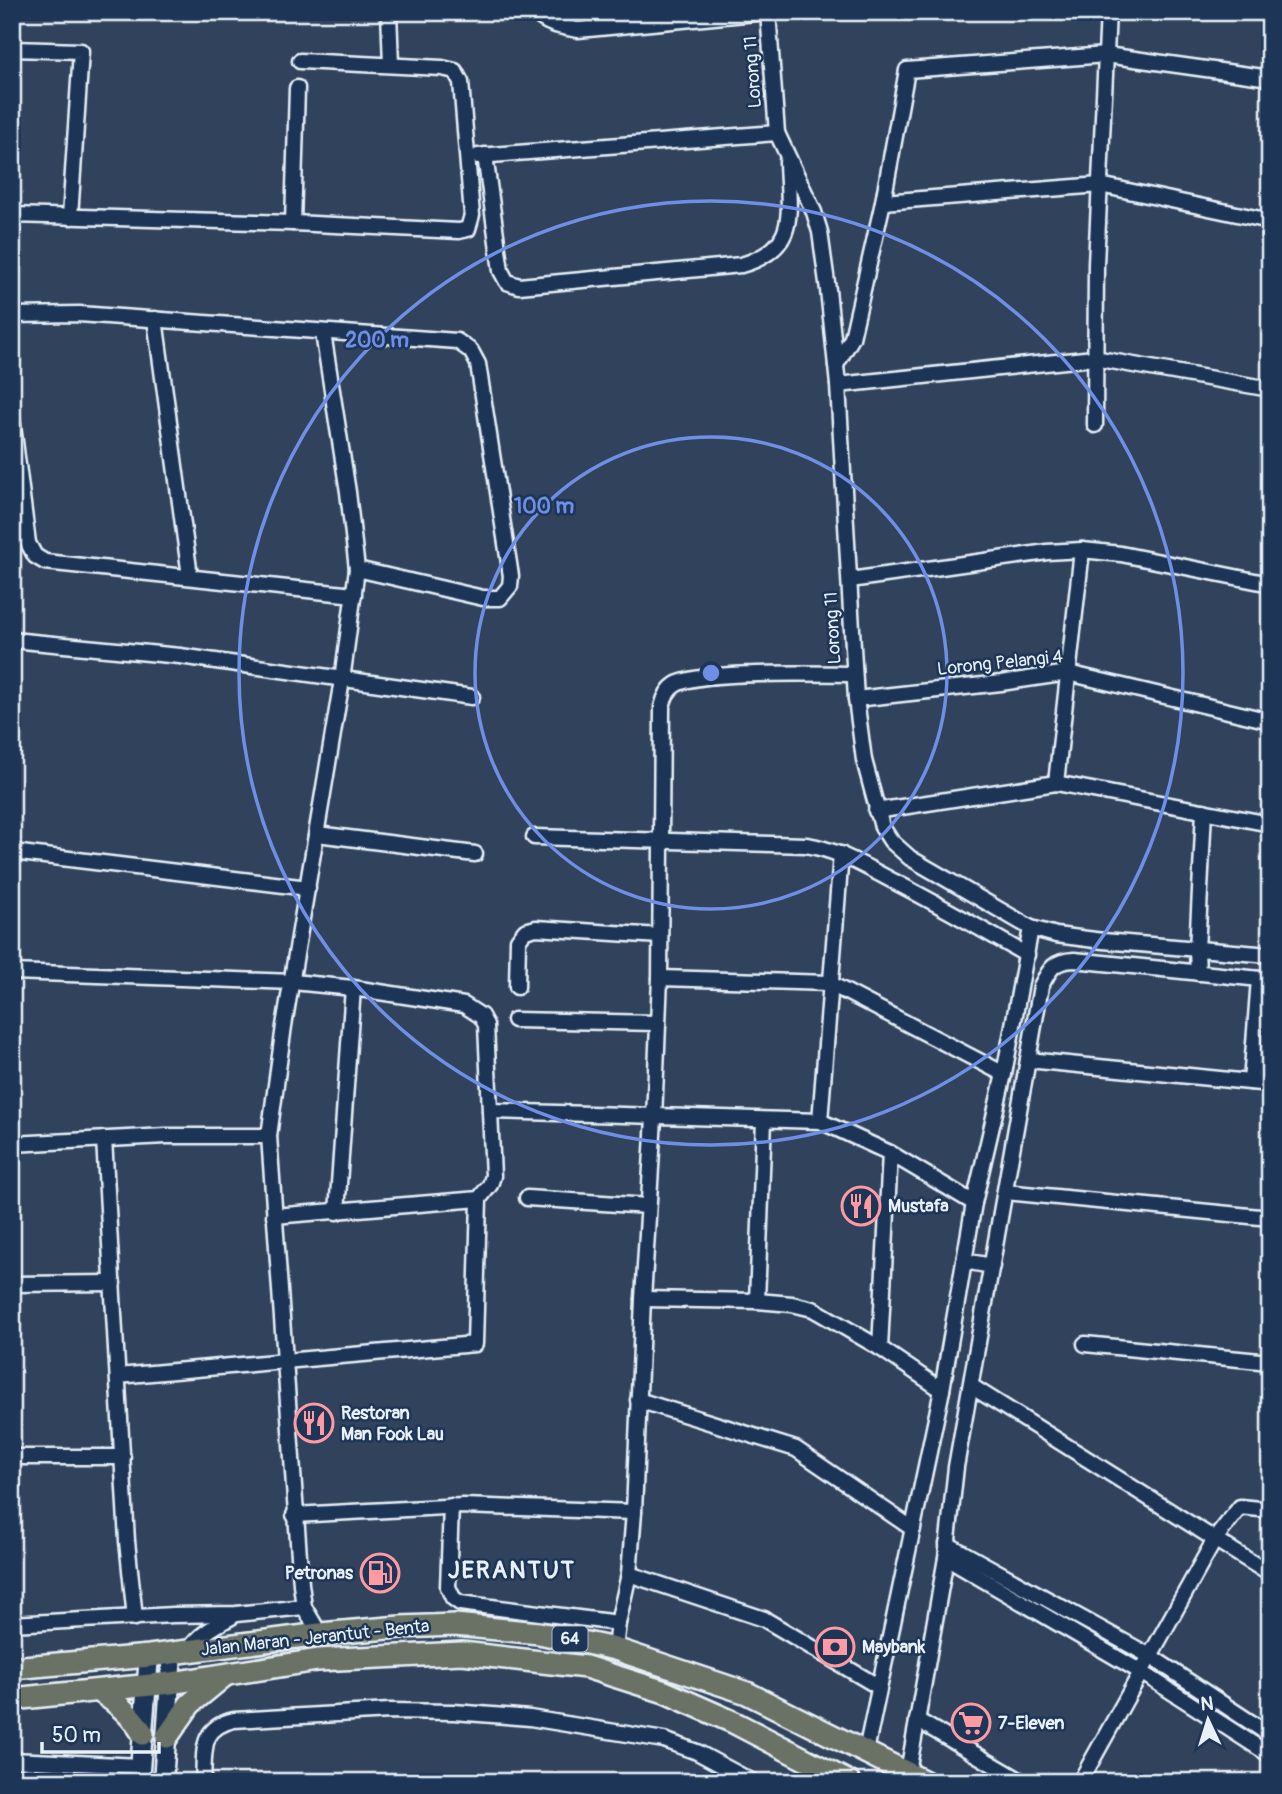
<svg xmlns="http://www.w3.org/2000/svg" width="1282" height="1794" font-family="Pangolin,sans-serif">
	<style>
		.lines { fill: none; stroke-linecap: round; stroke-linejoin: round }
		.minor-casing { stroke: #e8f1f8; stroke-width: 19 }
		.tertiary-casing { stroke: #e8f1f8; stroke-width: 23 }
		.primary-casing { stroke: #e8f1f8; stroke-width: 26 }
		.minor { stroke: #1d3557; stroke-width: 14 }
		.tertiary { stroke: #1d3557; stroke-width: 18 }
		.primary { stroke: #6a7165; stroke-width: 21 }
		.ring { fill: none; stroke: #6e8fe5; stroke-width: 3.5 }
		.labels { text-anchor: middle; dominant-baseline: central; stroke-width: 5; stroke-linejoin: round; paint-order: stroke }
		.shield { fill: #1d3557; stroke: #abb9c8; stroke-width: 2 }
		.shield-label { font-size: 16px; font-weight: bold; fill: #e8f1f8 }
		.street-label { font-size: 18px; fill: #e8f1f8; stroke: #1d3557 }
		.poi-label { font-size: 18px; font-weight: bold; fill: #e8f1f8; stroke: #1d3557; text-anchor: start }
		.district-label { font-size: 24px; font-weight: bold; letter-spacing: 2px; fill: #e8f1f8; stroke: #1d3557 }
		.centre { fill: #6e8fe5; stroke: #1d3557; stroke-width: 3.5 }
		.ring-label { font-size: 21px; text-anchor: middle; font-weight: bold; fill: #6e8fe5; stroke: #1d3557; stroke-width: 5; stroke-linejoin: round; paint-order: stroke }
	</style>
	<rect width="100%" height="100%" fill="#30425c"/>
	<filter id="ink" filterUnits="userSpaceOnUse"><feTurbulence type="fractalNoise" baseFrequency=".0143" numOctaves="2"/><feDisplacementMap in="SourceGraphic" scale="14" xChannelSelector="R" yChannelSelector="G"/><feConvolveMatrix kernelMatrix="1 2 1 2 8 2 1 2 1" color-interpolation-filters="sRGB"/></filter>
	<g filter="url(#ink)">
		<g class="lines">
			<defs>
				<g id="minor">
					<polyline points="389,12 391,65"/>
					<path d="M535,12C545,25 563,27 578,30L766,12"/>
					<polyline points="768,12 777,133 814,212 820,232 828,290 838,385 856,699 864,760 882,827 891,841 910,858 1031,928 1056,935 1103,941 1270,955"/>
					<polyline points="12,49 81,51 70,217"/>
					<path d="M485,155L501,271L507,282L519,286L741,265C801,248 788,211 787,161"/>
					<polyline points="478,156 777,133"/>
					<polyline points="883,202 1100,185 1270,221"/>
					<polyline points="12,215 293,223 459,231 468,229 472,215 461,82 455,71 442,68 300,61"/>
					<polyline points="293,223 297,88"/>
					<polyline points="12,315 79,314 457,341 471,351 478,364 511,576 510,586 500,598 483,598 357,569"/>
					<polyline points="155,319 190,576"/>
					<polyline points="836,365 852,338 883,202 907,70 1106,55 1270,78"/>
					<polyline points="838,385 1094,358 1270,389"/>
					<polyline points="12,418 28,543 35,556 45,562 354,595"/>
					<polyline points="1095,425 1096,264 1108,12"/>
					<polyline points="850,580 1047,552 1082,550 1121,554 1270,584"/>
					<polyline points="12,640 180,656 472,697"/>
					<polyline points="856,699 1001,683 1068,673 1270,721"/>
					<polyline points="1056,783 1082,550"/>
					<polyline points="876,811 1056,783 1270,824"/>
					<polyline points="317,834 475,854"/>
					<path d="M534,837L806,845C839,850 866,867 895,882C940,905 983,930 1027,955"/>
					<polyline points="12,852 308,888"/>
					<polyline points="12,972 293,982 353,988 464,1005 481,1016 486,1025 493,1176 490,1185 479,1199 274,1216"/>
					<polyline points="1198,973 1197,950 1204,811"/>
					<polyline points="660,978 829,983 1004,1074"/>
					<polyline points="517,987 518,940 525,931 536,928 660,936"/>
					<polyline points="514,1020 657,1023"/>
					<polyline points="1028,1060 1270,1084"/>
					<polyline points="1251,1082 1259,979"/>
					<polyline points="490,1111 820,1121 890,1153 974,1203"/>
					<polyline points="820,1121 841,854"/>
					<polyline points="104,1139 127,1541 135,1618"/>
					<polyline points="12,1144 166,1136 269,1136"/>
					<polyline points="1005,1192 1270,1218"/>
					<polyline points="527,1198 648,1206"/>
					<polyline points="337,1212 353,988"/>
					<polyline points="964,1261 992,1266"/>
					<polyline points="12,1284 113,1283"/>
					<polyline points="643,1299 757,1301 792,1304 813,1309 880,1348 942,1390"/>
					<polyline points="757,1301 764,1120"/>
					<polyline points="1085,1344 1270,1362"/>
					<polyline points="880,1348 890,1153"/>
					<polyline points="118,1376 475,1344 479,1199"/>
					<polyline points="971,1386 1270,1574"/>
					<polyline points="638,1400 796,1449 913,1529"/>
					<polyline points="12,1457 123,1457"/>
					<polyline points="451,1506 448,1587 453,1598 460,1603 618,1623"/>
					<polyline points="294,1515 463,1506 634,1512"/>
					<polyline points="947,1544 1150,1656 1270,1735"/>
					<polyline points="946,1558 1141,1672 1270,1755"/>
					<polyline points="629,1574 764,1619 879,1687"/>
					<polyline points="12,1624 173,1615 236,1614 304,1607"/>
					<polyline points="320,1634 304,1607 301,1584 269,1136 284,1026 342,680 357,569 348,492 323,333"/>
					<path d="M615,1649L618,1623L629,1574L634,1512L643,1299L654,1118L660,978L662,707C664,699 667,690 675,685C699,670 820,674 854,674"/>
					<path d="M188,1651C199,1634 215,1626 233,1616"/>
					<polyline points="917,1720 1023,1782"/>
					<polyline points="866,1751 942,1390 974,1203 1004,1074 1031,928"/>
					<polyline points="12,1760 140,1766"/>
					<path d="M908,1772L946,1558L956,1467L1041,986C1050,968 1054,961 1074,960L1270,980"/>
					<path d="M203,1782C205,1751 199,1728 234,1720L390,1711L454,1712L530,1718L664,1740L697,1752L753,1782"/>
					<polyline points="1080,1782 1215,1539 1240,1507 1270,1510"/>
				</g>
				<g id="tertiary">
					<polyline points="139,1782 149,1656"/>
					<polyline points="163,1782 172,1653"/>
				</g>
				<g id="primary">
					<polyline points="12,1668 149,1656 320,1634 400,1627 455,1625 539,1633 615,1649 747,1693 925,1782"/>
					<path d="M99,1691C117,1703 132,1715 143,1734"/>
					<polyline points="12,1699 171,1683 318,1660 462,1653 586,1667 665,1692 733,1722 849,1782"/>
					<polyline points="167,1737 190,1704 224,1676"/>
				</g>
			</defs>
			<use href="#minor" class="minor-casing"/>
			<use href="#tertiary" class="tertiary-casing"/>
			<use href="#primary" class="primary-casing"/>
			<use href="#minor" class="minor"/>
			<use href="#tertiary" class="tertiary"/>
			<use href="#primary" class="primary"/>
		</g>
	</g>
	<g class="ring">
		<circle cx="711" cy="673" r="236"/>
		<circle cx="711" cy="673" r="472"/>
	</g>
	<defs>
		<symbol id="restaurant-ring" viewBox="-11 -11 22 22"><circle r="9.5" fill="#1d3557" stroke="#ff9aa2" stroke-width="1.5"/><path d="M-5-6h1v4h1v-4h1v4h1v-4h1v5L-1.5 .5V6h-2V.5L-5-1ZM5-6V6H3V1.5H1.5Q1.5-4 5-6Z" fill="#ff9aa2"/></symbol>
		<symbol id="fuel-ring" viewBox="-11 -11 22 22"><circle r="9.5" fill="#1d3557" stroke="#ff9aa2" stroke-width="1.5"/><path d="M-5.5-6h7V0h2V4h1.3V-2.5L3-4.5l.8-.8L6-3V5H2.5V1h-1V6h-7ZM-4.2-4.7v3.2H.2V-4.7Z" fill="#ff9aa2"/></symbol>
		<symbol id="bank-ring" viewBox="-11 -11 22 22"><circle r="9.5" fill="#1d3557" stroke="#ff9aa2" stroke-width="1.5"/><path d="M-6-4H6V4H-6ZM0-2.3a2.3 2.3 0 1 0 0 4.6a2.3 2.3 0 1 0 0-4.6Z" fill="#ff9aa2"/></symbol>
		<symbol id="supermarket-ring" viewBox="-11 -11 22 22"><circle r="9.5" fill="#1d3557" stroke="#ff9aa2" stroke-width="1.5"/><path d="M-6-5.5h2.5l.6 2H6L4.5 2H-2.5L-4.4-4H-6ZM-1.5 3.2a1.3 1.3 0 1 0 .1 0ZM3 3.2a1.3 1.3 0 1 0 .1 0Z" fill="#ff9aa2"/></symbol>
	</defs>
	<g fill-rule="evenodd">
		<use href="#restaurant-ring" x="839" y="1184" width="44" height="44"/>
		<use href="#restaurant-ring" x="292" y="1401" width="44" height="44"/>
		<use href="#fuel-ring" x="358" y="1551" width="44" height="44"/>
		<use href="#bank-ring" x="813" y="1625" width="44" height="44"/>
		<use href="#supermarket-ring" x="949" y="1701" width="44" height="44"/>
	</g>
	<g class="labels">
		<rect class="shield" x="552.5" y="1626.5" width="35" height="25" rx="5"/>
		<g class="shield-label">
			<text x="570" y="1639">64</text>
		</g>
		<g class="street-label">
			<text transform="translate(753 72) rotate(-94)">Lorong 11</text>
			<text transform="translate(833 628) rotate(-93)">Lorong 11</text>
			<text transform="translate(1000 663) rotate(-6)">Lorong Pelangi 4</text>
			<text transform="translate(315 1638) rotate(-6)">Jalan Maran - Jerantut - Benta</text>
		</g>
		<g class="poi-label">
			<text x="888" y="1206">Mustafa</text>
			<text x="341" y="1413">Restoran<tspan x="341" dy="21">Man Fook Lau</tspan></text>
			<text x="353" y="1573" text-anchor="end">Petronas</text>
			<text x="862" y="1647">Maybank</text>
			<text x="998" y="1723">7-Eleven</text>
		</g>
		<g class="district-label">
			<text x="512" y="1570">JERANTUT</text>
		</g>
	</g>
	<circle cx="711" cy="673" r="10" class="centre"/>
	<g class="ring-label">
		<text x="377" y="347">200 m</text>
		<text x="544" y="513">100 m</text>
	</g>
	<rect width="1282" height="1794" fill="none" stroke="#1d3557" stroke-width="42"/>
	<rect x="21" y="21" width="1240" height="1752" fill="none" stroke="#e8f1f8" stroke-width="2.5" filter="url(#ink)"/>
	<g transform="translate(1208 1720) rotate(356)" stroke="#1d3557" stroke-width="5" paint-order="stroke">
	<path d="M0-5L12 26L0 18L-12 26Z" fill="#e8f1f8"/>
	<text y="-10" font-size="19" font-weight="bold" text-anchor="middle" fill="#e8f1f8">N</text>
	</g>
	<path d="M42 1742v10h117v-10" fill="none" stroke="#e8f1f8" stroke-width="3.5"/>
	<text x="52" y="1742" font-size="21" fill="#e8f1f8" stroke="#1d3557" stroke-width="5" paint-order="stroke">50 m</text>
</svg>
